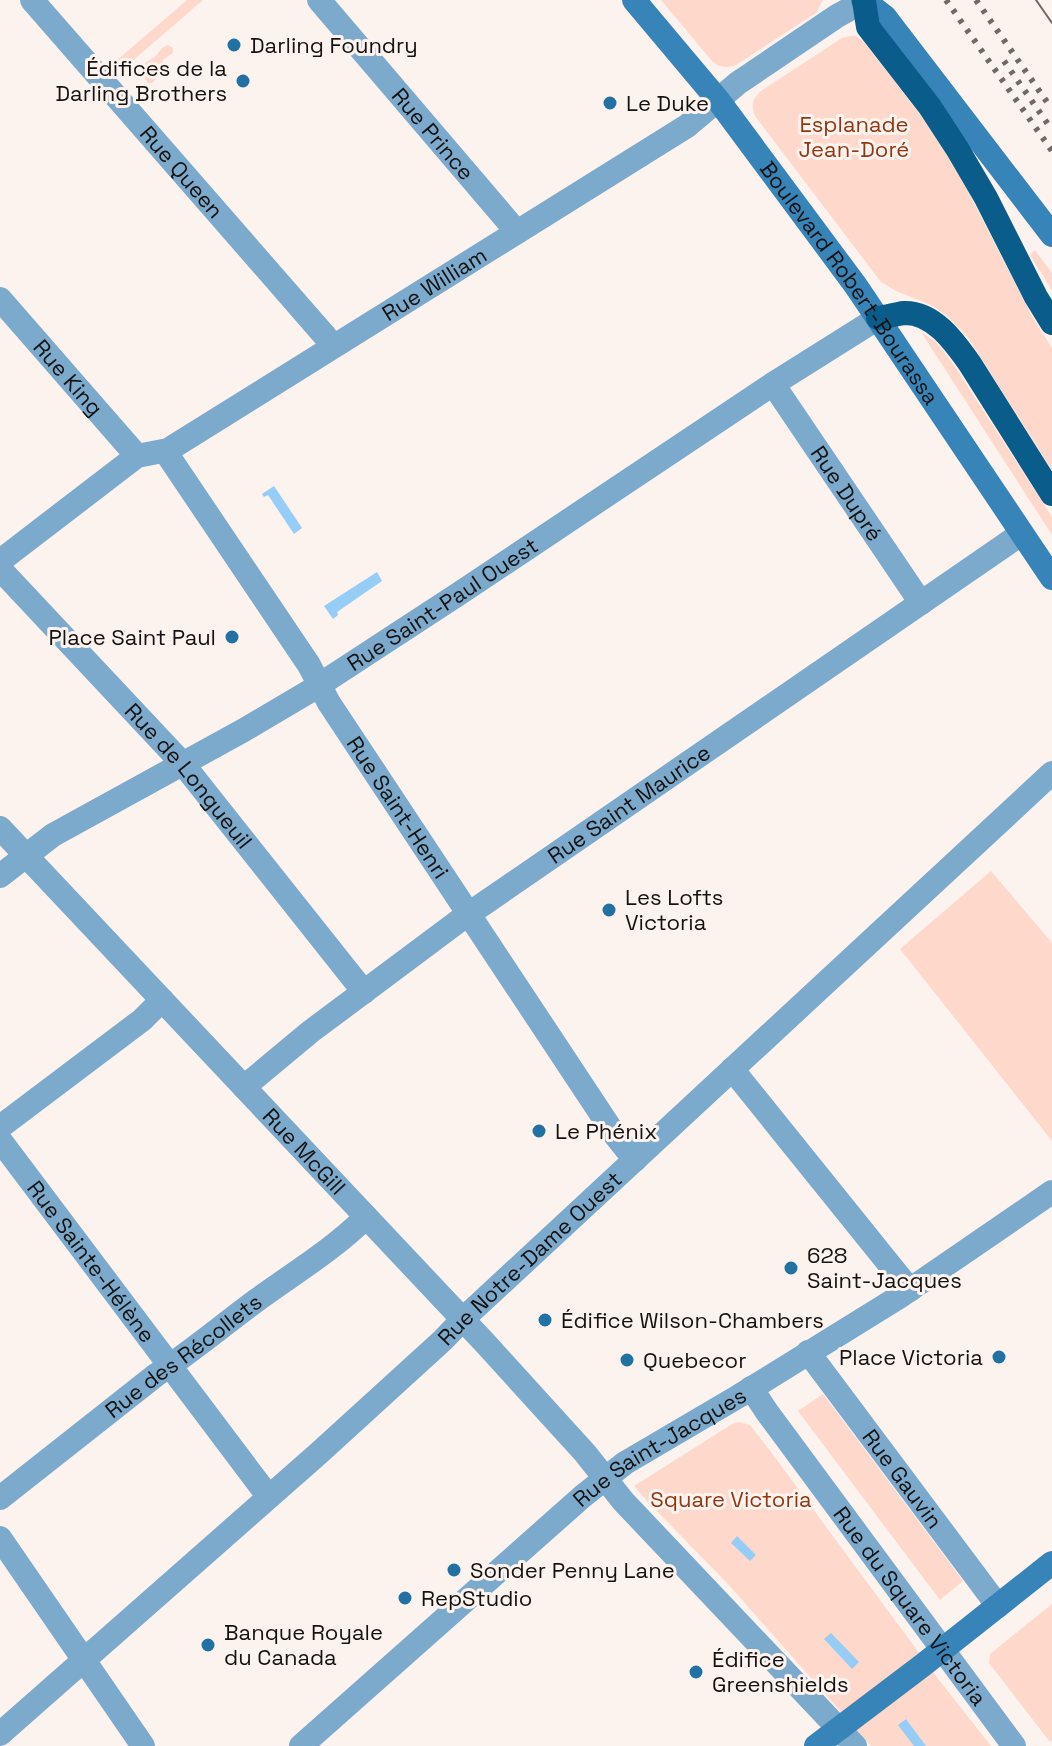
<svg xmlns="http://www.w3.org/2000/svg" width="1052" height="1746" font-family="'Space Grotesk',sans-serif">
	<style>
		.green { fill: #fed9cb }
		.water { fill: #96cdf6 }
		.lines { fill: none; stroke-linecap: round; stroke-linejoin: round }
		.minor { stroke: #7baacd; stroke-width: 24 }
		.tertiary { stroke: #7baacd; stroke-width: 24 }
		.secondary { stroke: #3784b8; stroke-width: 24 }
		.trunk { stroke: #0a5c8a; stroke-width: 24 }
		.tram { stroke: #6f6967; stroke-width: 2 }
		.rail { stroke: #6f6967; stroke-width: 6; stroke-dasharray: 4 8; stroke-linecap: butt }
		.poi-dot { fill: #2271a3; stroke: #fcf2ee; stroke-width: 3 }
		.labels { text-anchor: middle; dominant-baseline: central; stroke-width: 6; stroke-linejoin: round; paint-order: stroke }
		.poi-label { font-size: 22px; fill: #161211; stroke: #fcf2ee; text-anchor: start }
		.park-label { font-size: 22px; fill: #913810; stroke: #fcf2ee }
		.street-label { font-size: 22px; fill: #161211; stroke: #fcf2ee }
	</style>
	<rect width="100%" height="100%" fill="#fcf2ee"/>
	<g class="green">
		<polygon points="187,0 203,0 123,69 116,61"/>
		<path d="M661,0H823L816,13L736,65C727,68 719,68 712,61Z"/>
		<path d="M851,36H856L864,42L922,117L945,152L961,178L1033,318L1052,348V470L967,336L947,316L931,305L896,291L881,282L755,116C751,105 752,99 761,91L842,38Z"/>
		<polygon points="168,45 173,48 173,53 163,60 161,74 152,83 148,83 145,79 145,63 156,56 162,48"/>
		<polygon points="1035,250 1052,273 1052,290 1030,255"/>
		<polygon points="921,332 935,341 952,362 1052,517 1052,535"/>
		<polygon points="991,871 1052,943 1052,1141 900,949"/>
		<polygon points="823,1394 963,1581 940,1600 798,1411"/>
		<polygon points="739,1422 750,1425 771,1452 939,1680 991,1746 871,1746 728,1584 646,1500 634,1486 732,1424"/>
		<polygon points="1052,1604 1052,1740 1050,1742 989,1663 990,1654"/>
	</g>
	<g class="water">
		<polygon points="274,486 302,528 294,534 268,495 264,497 262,494"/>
		<polygon points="377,572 382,581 337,612 338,615 333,619 324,606"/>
		<polygon points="737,1536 756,1555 750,1561 731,1543"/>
		<polygon points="831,1633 859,1662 852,1669 824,1639"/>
		<polygon points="906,1719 926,1746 914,1746 898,1725"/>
	</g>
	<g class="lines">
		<g class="minor">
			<path id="s1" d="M32,0L325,336L332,346"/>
			<path id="s2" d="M319,0L517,232"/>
			<path id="s3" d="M0,299L137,456"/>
			<path id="s4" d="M773,384L921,603"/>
			<path id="s5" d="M165,451L309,665L329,703L615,1135L635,1160"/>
			<path id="s6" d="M0,561L137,456L168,450L687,126L738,83L837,16L866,0"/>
			<path id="s7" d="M0,569L183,764L364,992"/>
			<path id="s8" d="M0,876L53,835L244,730L310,691L460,593L773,384L878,318"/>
			<polyline points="732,1069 910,1290"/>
			<path id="s9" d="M244,1087L310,1032L460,920L1021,534"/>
			<polyline points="0,1127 142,1020 162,1000"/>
			<path id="s10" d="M0,1140L268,1496"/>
			<path id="s11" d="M808,1352L998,1606"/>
			<path id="s12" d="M0,1498L156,1375C191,1352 223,1325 257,1300C294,1273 334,1249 366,1217"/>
			<polyline points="0,1538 143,1746"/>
		</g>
		<g class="tertiary">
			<path id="s13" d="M0,828L485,1343L585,1453L623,1501L855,1746"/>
			<path id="s14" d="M751,1388L767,1412L1014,1746"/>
			<path id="s15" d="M0,1734L319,1453L443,1340L463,1319L1052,773"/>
			<path id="s16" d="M301,1746L583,1496L625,1463L739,1396L899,1297L1052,1192"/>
		</g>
		<g class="secondary">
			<path id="s17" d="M634,0L718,100L856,286L1052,578"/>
			<polyline points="863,0 885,17 1052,235"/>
			<polyline points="816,1746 923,1665 1052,1563"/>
		</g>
		<g class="trunk">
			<polyline points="864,1 868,27 930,107 958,150 986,198 1036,297 1052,323"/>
			<path d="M878,318C887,317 896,314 904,313C934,312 955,343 970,364L1052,494"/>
		</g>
		<polyline class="tram" points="1036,0 1052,23"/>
		<g class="rail">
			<polyline points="946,0 1052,151"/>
			<polyline points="976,0 1047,102"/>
			<polyline points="1004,61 1052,130"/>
		</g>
	</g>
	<g class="poi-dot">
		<circle cx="234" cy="45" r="8"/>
		<circle cx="243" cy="81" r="8"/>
		<circle cx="610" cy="103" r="8"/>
		<circle cx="232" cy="637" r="8"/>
		<circle cx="609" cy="910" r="8"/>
		<circle cx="539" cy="1131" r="8"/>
		<circle cx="791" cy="1268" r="8"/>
		<circle cx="545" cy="1320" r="8"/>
		<circle cx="999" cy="1357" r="8"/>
		<circle cx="627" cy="1360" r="8"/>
		<circle cx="454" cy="1570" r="8"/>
		<circle cx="405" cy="1598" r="8"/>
		<circle cx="208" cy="1645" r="8"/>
		<circle cx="696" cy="1672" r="8"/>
	</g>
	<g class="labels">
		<g class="poi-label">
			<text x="250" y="45">Darling Foundry</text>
			<text x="227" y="68" text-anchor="end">Édifices de la<tspan x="227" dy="25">Darling Brothers</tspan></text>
			<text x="626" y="103">Le Duke</text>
			<text x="216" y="637" text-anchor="end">Place Saint Paul</text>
			<text x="625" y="897">Les Lofts<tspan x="625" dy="25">Victoria</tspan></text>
			<text x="555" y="1131">Le Phénix</text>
			<text x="807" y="1255">628<tspan x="807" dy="25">Saint-Jacques</tspan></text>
			<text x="561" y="1320">Édifice Wilson-Chambers</text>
			<text x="983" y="1357" text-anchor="end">Place Victoria</text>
			<text x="643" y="1360">Quebecor</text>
			<text x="470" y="1570">Sonder Penny Lane</text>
			<text x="421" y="1598">RepStudio</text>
			<text x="224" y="1632">Banque Royale<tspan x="224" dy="25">du Canada</tspan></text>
			<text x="712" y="1659">Édifice<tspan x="712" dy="25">Greenshields</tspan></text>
		</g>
		<g class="park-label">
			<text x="854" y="124">Esplanade<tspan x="854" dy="25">Jean-Doré</tspan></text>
			<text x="731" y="1499">Square Victoria</text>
		</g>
		<g class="street-label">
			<text stroke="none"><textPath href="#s2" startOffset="176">Rue Prince</textPath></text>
			<text stroke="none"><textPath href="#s1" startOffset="228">Rue Queen</textPath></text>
			<text stroke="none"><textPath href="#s6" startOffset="518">Rue William</textPath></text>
			<text stroke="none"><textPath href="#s17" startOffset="356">Boulevard Robert-Bourassa</textPath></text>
			<text stroke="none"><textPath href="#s3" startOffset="104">Rue King</textPath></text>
			<text stroke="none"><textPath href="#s4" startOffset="132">Rue Dupré</textPath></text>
			<text stroke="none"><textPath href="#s8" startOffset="520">Rue Saint-Paul Ouest</textPath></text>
			<text stroke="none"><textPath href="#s7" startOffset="280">Rue de Longueuil</textPath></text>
			<text stroke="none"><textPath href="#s9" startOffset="478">Rue Saint Maurice</textPath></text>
			<text stroke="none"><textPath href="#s5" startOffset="426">Rue Saint-Henri</textPath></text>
			<text stroke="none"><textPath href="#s13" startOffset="444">Rue McGill</textPath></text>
			<text stroke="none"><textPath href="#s15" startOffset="712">Rue Notre-Dame Ouest</textPath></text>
			<text stroke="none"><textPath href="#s10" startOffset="152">Rue Sainte-Hélène</textPath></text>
			<text stroke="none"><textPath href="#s12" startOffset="232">Rue des Récollets</textPath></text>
			<text stroke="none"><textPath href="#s16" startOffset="468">Rue Saint-Jacques</textPath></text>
			<text stroke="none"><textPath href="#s11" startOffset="158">Rue Gauvin</textPath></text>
			<text stroke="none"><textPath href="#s14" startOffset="270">Rue du Square Victoria</textPath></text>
		</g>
	</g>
</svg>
